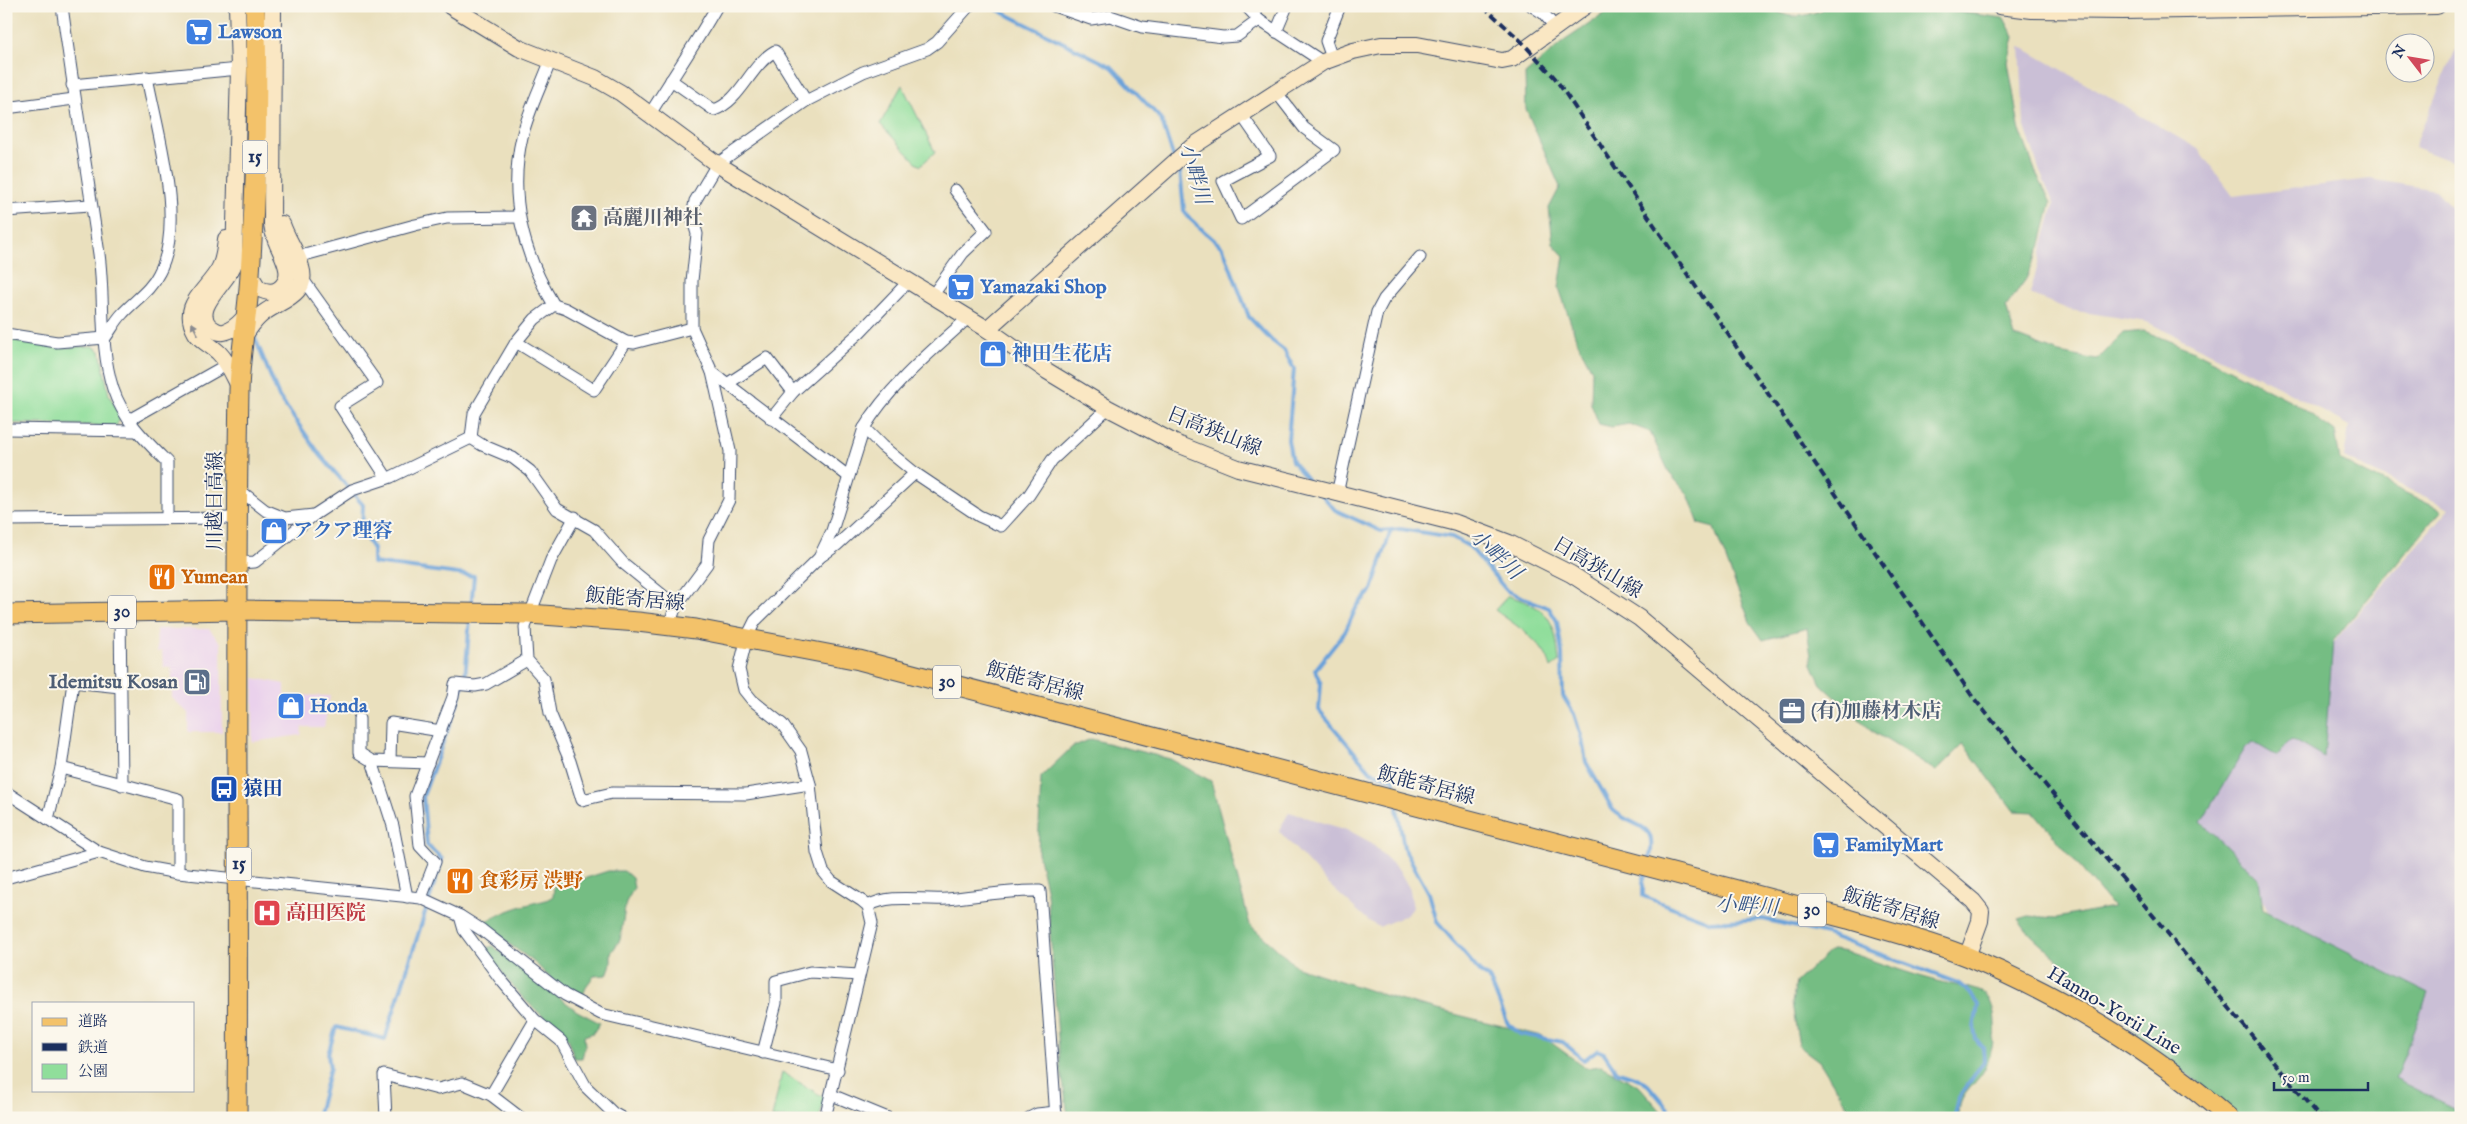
<svg xmlns="http://www.w3.org/2000/svg" width="2467" height="1124" font-family="'IM FELL English','Noto Serif JP',serif">
	<style>
		.built { fill: #ead1ec }
		.industrial { fill: #cabfd6 }
		.green { fill: #90de9b; stroke: #56867c }
		.forest { fill: #74bd83; stroke: #487670 }
		.lines { fill: none; stroke-linecap: round; stroke-linejoin: round }
		.stream { stroke: #6ba2d9; stroke-width: 4 }
		.street-casing { stroke: #3a4a6c; stroke-width: 13 }
		.secondary-casing { stroke: #3a4a6c; stroke-width: 18 }
		.primary-casing { stroke: #3a4a6c; stroke-width: 21 }
		.street { stroke: #fff; stroke-width: 11 }
		.secondary { stroke: #fae7c3; stroke-width: 16 }
		.primary { stroke: #f3c26a; stroke-width: 19 }
		.rail { stroke: #1b2f5e; stroke-width: 4; stroke-dasharray: 8 4; stroke-linecap: butt }
		.oneway { fill: #8a8b90 }
		.labels { text-anchor: middle; dominant-baseline: central; stroke-width: 4; stroke-linejoin: round; paint-order: stroke }
		.shield { fill: #fbf7ec; stroke: #5e6b89; stroke-width: 1 }
		.shield-label { font-size: 19px; font-weight: bold; fill: #1b2f5e }
		.shop-label { font-size: 20px; font-weight: bold; fill: #366cbe; stroke: #fbf7ec; text-anchor: start }
		.worship-label { font-size: 20px; font-weight: bold; fill: #5b616d; stroke: #fbf7ec; text-anchor: start }
		.street-label { font-size: 20px; fill: #1b2f5e; stroke: #fbf7ec }
		.food-label { font-size: 20px; font-weight: bold; fill: #c56008; stroke: #fbf7ec; text-anchor: start }
		.service-label { font-size: 20px; font-weight: bold; fill: #4e5e75; stroke: #fbf7ec; text-anchor: end }
		.transit-label { font-size: 20px; font-weight: bold; fill: #164399; stroke: #fbf7ec; text-anchor: start }
		.health-label { font-size: 20px; font-weight: bold; fill: #be3a42; stroke: #fbf7ec; text-anchor: start }
		.water-label { font-size: 21px; font-style: italic; fill: #375789; stroke: #fbf7ec }
	</style>
	<rect width="100%" height="100%" fill="#fbf7ec"/>
	<filter id="ink" filterUnits="userSpaceOnUse"><feTurbulence type="fractalNoise" baseFrequency=".02" numOctaves="2"/><feDisplacementMap in="SourceGraphic" scale="10" xChannelSelector="R" yChannelSelector="G"/><feConvolveMatrix kernelMatrix="1 2 1 2 8 2 1 2 1" color-interpolation-filters="sRGB"/></filter>
	<filter id="wash" filterUnits="userSpaceOnUse"><feTurbulence type="fractalNoise" baseFrequency=".0096" numOctaves="4" result="noise"/><feDisplacementMap in="SourceGraphic" scale="20" xChannelSelector="R" yChannelSelector="G"/><feGaussianBlur stdDeviation="1.12" result="paint"/><feColorMatrix in="noise" values="0 0 0 0 0 0 0 0 0 0 0 0 0 0 0 0 0 1.4 0 .05"/><feComposite in="paint" operator="in"/></filter>
	<g filter="url(#wash)">
		<rect width="100%" height="100%" fill="#eae0be"/>
		<g class="built">
			<polygon points="156,629 209,629 221,643 222,732 188,732 188,713 172,698 172,667 163,667 162,651 157,652"/>
			<polygon points="254,678 285,684 285,695 330,696 324,727 302,727 301,735 252,742"/>
		</g>
		<g class="industrial">
			<polygon points="2461,37 2461,168 2451,161 2414,147"/>
			<polygon points="2020,46 2198,149 2233,196 2370,179 2436,190 2461,218 2461,1118 2382,1086 2270,916 2252,878 2193,818 2245,745 2449,508 2344,458 2349,426 2280,387 2147,322 2070,310 2030,294 2054,204 2040,172 2024,124"/>
			<polygon points="1289,812 1350,831 1370,842 1399,870 1410,890 1413,908 1404,916 1379,927 1369,921 1326,882 1279,831"/>
		</g>
		<g class="green">
			<polygon points="902,85 935,152 920,166 880,124"/>
			<polygon points="6,339 55,348 93,346 100,351 109,395 121,417 116,426 6,423"/>
			<path d="M1508,596C1550,608 1555,620 1559,662L1551,668C1545,642 1515,625 1495,610Z"/>
			<polygon points="782,1072 825,1098 819,1118 772,1118"/>
		</g>
		<g class="forest">
			<path d="M1616,6H1771C1787,21 1803,17 1822,10L1823,6H1912L2004,18L2014,37L2008,62L2019,127L2036,173L2051,203L2040,248L2026,279L2006,307L2015,336L2059,353L2097,360L2124,333L2144,331L2194,351L2295,403L2335,432L2340,461L2441,510L2333,641L2324,758L2291,739L2277,756L2253,742L2246,747L2201,822L2259,879L2263,910L2428,993L2395,1079L2461,1112V1118H2243L2147,1042L2027,931L2018,919L2028,916L2056,918L2113,907L2034,812L2014,811L1963,744L1936,771L1871,730L1821,684L1812,664L1807,628L1763,640L1750,622L1714,528L1699,524L1688,494L1670,474L1650,432L1629,424L1612,427L1599,424L1591,404L1592,370L1577,341L1559,288L1564,256L1553,244L1549,208L1560,187L1526,109L1525,74L1564,41Z"/>
			<polygon points="1091,739 1170,759 1211,781 1250,925 1297,967 1402,1001 1542,1036 1586,1068 1601,1066 1639,1086 1667,1118 1072,1118 1068,1115 1060,1063 1047,892 1038,853 1041,777 1072,747"/>
			<path d="M608,871H624L632,878L634,888L626,902L620,940L611,953V964L607,975L594,976L587,985L583,995C559,993 547,972 530,959C516,949 502,939 489,928L485,922C499,914 514,908 530,904C539,901 545,902 553,896L555,878L568,875L580,880Z"/>
			<polygon points="493,946 577,1011 600,1023 593,1033 584,1036 585,1046 582,1058 574,1058 569,1040 523,998 506,978 486,948"/>
			<path d="M1831,950C1850,951 1864,958 1882,964C1906,972 1930,980 1955,985C1966,988 1982,988 1989,999C2000,1019 1994,1046 1986,1066C1979,1084 1955,1094 1960,1118H1867L1848,1107L1819,1061L1799,1046L1792,1003L1796,982Z"/>
		</g>
		<g class="lines">
			<g class="stream">
				<polyline points="990,6 1112,67 1161,119 1174,159"/>
				<polyline points="1177,165 1180,170 1184,211 1189,218 1223,248 1249,317 1271,340 1284,350 1294,369 1288,440 1292,461 1307,479"/>
				<polyline points="255,338 279,397 321,456 363,505 362,532 373,549 373,563 474,576 471,608"/>
				<path d="M1322,495L1335,510L1381,531L1400,529L1452,537L1470,547L1507,591L1549,608L1557,621L1562,653L1563,696L1574,714L1582,739L1586,762L1613,810C1636,831 1659,820 1649,861"/>
				<polyline points="1391,530 1372,590 1357,606 1345,632 1315,670 1321,684 1319,710 1371,772 1394,779 1396,796"/>
				<polyline points="1397,808 1404,848 1429,893 1437,922 1480,972 1489,978 1508,1024 1520,1034 1563,1042 1584,1060 1597,1050 1604,1053 1616,1071 1637,1078 1648,1085 1676,1118"/>
				<polyline points="1646,870 1643,882 1643,896 1711,922 1763,919 1826,934 1958,983 1970,993 1978,1005 1974,1028 1976,1039 1983,1048 1984,1061 1959,1098 1954,1118"/>
				<polyline points="317,1118 330,1068 328,1054 336,1027 385,1039 442,859 427,845 423,796 458,702 465,678 470,618"/>
			</g>
		</g>
	</g>
	<g filter="url(#ink)">
		<g class="lines">
			<defs>
				<g id="street">
					<path d="M62,6C73,89 87,171 99,254C105,299 99,346 113,389C123,419 145,440 167,462V517"/>
					<polyline points="1054,6 1091,19 1110,16 1142,27 1223,37 1237,36 1259,20 1323,62"/>
					<polyline points="1246,6 1259,20"/>
					<polyline points="1532,6 1543,13 1556,28"/>
					<polyline points="1276,32 1287,6"/>
					<polyline points="1332,58 1326,41 1340,6"/>
					<path d="M550,62C541,86 528,112 522,137C508,196 523,254 554,305"/>
					<path d="M671,80L714,110C741,101 750,65 775,51L806,101"/>
					<polyline points="72,85 239,69"/>
					<polyline points="6,108 74,99"/>
					<path d="M650,114C672,78 696,43 717,6"/>
					<polyline points="1241,114 1270,156 1223,181 1241,219 1334,150 1304,128 1277,93"/>
					<polyline points="6,211 90,205"/>
					<polyline points="297,257 415,225 447,218 519,217"/>
					<polyline points="302,278 377,383 340,406 387,478"/>
					<polyline points="932,296 963,253 986,231 955,190"/>
					<path d="M6,334L57,342L105,338C111,330 116,320 123,313C135,300 151,290 159,273C186,224 157,131 147,77"/>
					<polyline points="516,342 594,390 626,342"/>
					<polyline points="727,384 767,358 793,392"/>
					<polyline points="771,419 793,392 859,333 909,281"/>
					<polyline points="129,420 228,364"/>
					<polyline points="864,428 882,446 915,473"/>
					<polyline points="6,429 136,431"/>
					<polyline points="848,476 712,372 692,328 692,281 697,234 692,217 695,201 717,164 806,101 863,72 927,49 937,42 969,6"/>
					<polyline points="237,488 265,510 285,518 314,515"/>
					<polyline points="1337,494 1377,312 1384,299 1420,257"/>
					<polyline points="575,517 551,560 525,627 527,660 544,679 550,713 570,761 582,800 612,793 746,794 810,784"/>
					<polyline points="6,520 237,518"/>
					<polyline points="820,557 837,545 915,473 979,516 1001,526 1029,495 1052,460 1108,408"/>
					<polyline points="237,563 255,562 314,515 352,490 391,477 471,438"/>
					<polyline points="676,606 623,563 594,530 557,509 530,471 513,458 482,445 471,438 474,413 516,342 535,319 554,305 566,309 626,342 634,343 692,328"/>
					<polyline points="120,612 122,785"/>
					<polyline points="669,625 676,606 707,564 709,540 729,500 730,451 712,372"/>
					<polyline points="359,719 359,753 372,761 428,763"/>
					<polyline points="372,761 393,826 407,897"/>
					<polyline points="390,761 391,723 441,731"/>
					<polyline points="61,768 178,799 178,873"/>
					<polyline points="6,792 99,852"/>
					<polyline points="48,819 61,768 73,682 120,687"/>
					<polyline points="6,878 99,852 145,867 178,873 421,898 460,916 482,930 565,995 601,1014 838,1070"/>
					<polyline points="421,898 435,862 420,846 415,796 453,697 455,684 475,686 486,684 527,660"/>
					<path d="M868,906C891,893 921,901 947,899C978,896 1009,890 1040,891L1056,1118"/>
					<polyline points="460,916 464,930 501,980 535,1020 561,1041 586,1087 613,1113 622,1118"/>
					<polyline points="763,1053 776,1003 776,981 810,972 859,975"/>
					<polyline points="491,1095 535,1020"/>
					<polyline points="832,1095 888,1118"/>
					<polyline points="386,1118 384,1075 438,1089 462,1083 491,1095 521,1118"/>
					<path d="M825,1118L872,923L868,906L862,901L831,881L823,871L817,852L810,784L801,751L782,724L752,700L744,690L739,669L747,637L755,621L819,558L832,531L864,428C890,385 931,352 968,318"/>
					<polyline points="1029,1118 1037,1114 1056,1112"/>
				</g>
				<g id="secondary">
					<path d="M237,6L239,69L234,263C229,282 190,308 210,327C214,330 219,333 224,332C234,330 240,322 246,316"/>
					<polyline points="450,6 519,48 595,78 621,93 717,164 987,329 1047,371 1108,408 1175,443 1238,468 1456,523 1509,543 1571,574 1639,618 1973,901 1981,911 1980,921 1967,957"/>
					<polyline points="1999,6 2032,10 2123,11 2437,6"/>
					<path d="M226,239C225,250 224,260 219,269C207,291 179,305 196,333C201,341 212,346 219,353C228,362 233,374 239,386"/>
					<path d="M250,275L258,288C265,292 272,294 279,289C296,277 283,257 277,243C274,237 273,230 272,224L273,6"/>
					<polyline points="987,329 1193,146 1323,62 1353,51 1381,45 1417,45 1502,61 1512,59 1585,6"/>
					<path d="M243,338C248,330 253,322 260,316C276,301 310,297 301,267C297,252 287,239 282,224"/>
				</g>
				<g id="primary">
					<path d="M6,614L237,610L529,614L638,622L696,629L859,660L1848,919C1888,931 1929,941 1968,957C2061,996 2153,1051 2229,1118"/>
					<path d="M237,1118C239,876 234,633 239,391C240,352 248,313 250,274C256,186 259,95 255,6"/>
				</g>
			</defs>
			<use href="#street" class="street-casing"/>
			<use href="#secondary" class="secondary-casing"/>
			<use href="#primary" class="primary-casing"/>
			<use href="#street" class="street"/>
			<use href="#secondary" class="secondary"/>
			<use href="#primary" class="primary"/>
			<polyline class="rail" points="1483,6 1520,40 1555,78 1972,696 2320,1118"/>
		</g>
		<defs><path id="oneway-solid" d="M-6-.8H1V-3.2L6.5 0L1 3.2V.8H-6Z" transform="scale(1.25)"/></defs>
		<use class="oneway" href="#oneway-solid" transform="translate(195 329) rotate(-117)"/>
	</g>
	<defs>
		<symbol id="supermarket-square" viewBox="-11 -11 22 22"><rect x="-9" y="-9" width="18" height="18" rx="4" fill="#3f7fe0" stroke="#fbf7ec"/><path d="M-6-5.5h2.5l.6 2H6L4.5 2H-2.5L-4.4-4H-6ZM-1.5 3.2a1.3 1.3 0 1 0 .1 0ZM3 3.2a1.3 1.3 0 1 0 .1 0Z" fill="#fff"/></symbol>
		<symbol id="temple-square" viewBox="-11 -11 22 22"><rect x="-9" y="-9" width="18" height="18" rx="4" fill="#6b7280" stroke="#fbf7ec"/><path d="M0-6L5-2H3V0L6.5 2.5H4V6H1.5V3h-3V6H-4V2.5H-6.5L-3 0V-2H-5Z" fill="#fff"/></symbol>
		<symbol id="shop-square" viewBox="-11 -11 22 22"><rect x="-9" y="-9" width="18" height="18" rx="4" fill="#3f7fe0" stroke="#fbf7ec"/><path d="M-5-2.5h2.3a2.7 3.5 0 0 1 5.4 0H5L5.5 6h-11ZM-1.5-2.5h3a1.5 2.3 0 0 0-3 0Z" fill="#fff"/></symbol>
		<symbol id="restaurant-square" viewBox="-11 -11 22 22"><rect x="-9" y="-9" width="18" height="18" rx="4" fill="#e8710a" stroke="#fbf7ec"/><path d="M-5-6h1v4h1v-4h1v4h1v-4h1v5L-1.5 .5V6h-2V.5L-5-1ZM5-6V6H3V1.5H1.5Q1.5-4 5-6Z" fill="#fff"/></symbol>
		<symbol id="fuel-square" viewBox="-11 -11 22 22"><rect x="-9" y="-9" width="18" height="18" rx="4" fill="#5c6f8a" stroke="#fbf7ec"/><path d="M-5.5-6h7V0h2V4h1.3V-2.5L3-4.5l.8-.8L6-3V5H2.5V1h-1V6h-7ZM-4.2-4.7v3.2H.2V-4.7Z" fill="#fff"/></symbol>
		<symbol id="office-square" viewBox="-11 -11 22 22"><rect x="-9" y="-9" width="18" height="18" rx="4" fill="#5c6f8a" stroke="#fbf7ec"/><path d="M-6-3h4V-5.5h4V-3h4V5H-6ZM-1-4.5V-3h2v-1.5ZM-6 0V1H6V0Z" fill="#fff"/></symbol>
		<symbol id="bus-square" viewBox="-11 -11 22 22"><rect x="-9" y="-9" width="18" height="18" rx="4" fill="#1a4fb4" stroke="#fbf7ec"/><path d="M-5-6H5V4H4V6H2V4H-2V6H-4V4H-5ZM-3.5-4V0h7V-4ZM-3.5 1.2v1.5H-2V1.2ZM2 1.2v1.5H3.5V1.2Z" fill="#fff"/></symbol>
		<symbol id="hospital-square" viewBox="-11 -11 22 22"><rect x="-9" y="-9" width="18" height="18" rx="4" fill="#e0444e" stroke="#fbf7ec"/><path d="M-5-5h3v3.5h4V-5h3V5h-3V1.5h-4V5h-3Z" fill="#fff"/></symbol>
	</defs>
	<g fill-rule="evenodd">
		<use href="#supermarket-square" x="183" y="16" width="32" height="32"/>
		<use href="#temple-square" x="568" y="202" width="32" height="32"/>
		<use href="#supermarket-square" x="945" y="271" width="32" height="32"/>
		<use href="#shop-square" x="977" y="338" width="32" height="32"/>
		<use href="#shop-square" x="258" y="515" width="32" height="32"/>
		<use href="#restaurant-square" x="146" y="561" width="32" height="32"/>
		<use href="#fuel-square" x="181" y="666" width="32" height="32"/>
		<use href="#shop-square" x="275" y="690" width="32" height="32"/>
		<use href="#office-square" x="1776" y="695" width="32" height="32"/>
		<use href="#bus-square" x="208" y="773" width="32" height="32"/>
		<use href="#supermarket-square" x="1810" y="829" width="32" height="32"/>
		<use href="#restaurant-square" x="444" y="865" width="32" height="32"/>
		<use href="#hospital-square" x="251" y="897" width="32" height="32"/>
	</g>
	<g class="labels">
		<g class="shield">
			<rect x="242.5" y="140.5" width="25" height="33" rx="4"/>
			<rect x="108" y="595.5" width="28" height="33" rx="4"/>
			<rect x="933" y="665.5" width="28" height="33" rx="4"/>
			<rect x="226.5" y="847.5" width="25" height="33" rx="4"/>
			<rect x="1798" y="893.5" width="28" height="33" rx="4"/>
		</g>
		<g class="shield-label">
			<text x="255" y="157">15</text>
			<text x="122" y="612">30</text>
			<text x="947" y="682">30</text>
			<text x="239" y="864">15</text>
			<text x="1812" y="910">30</text>
		</g>
		<g class="shop-label">
			<text x="218" y="32">Lawson</text>
			<text x="980" y="287">Yamazaki Shop</text>
			<text x="1012" y="354">神田生花店</text>
			<text x="293" y="531">アクア理容</text>
			<text x="310" y="706">Honda</text>
			<text x="1845" y="845">FamilyMart</text>
		</g>
		<g class="worship-label">
			<text x="603" y="218">高麗川神社</text>
		</g>
		<g class="street-label">
			<text transform="translate(1214 432) rotate(22)">日高狭山線</text>
			<text transform="translate(215 501) rotate(-90)">川越日高線</text>
			<text transform="translate(1597 568) rotate(31)">日高狭山線</text>
			<text transform="translate(635 600) rotate(5)">飯能寄居線</text>
			<text transform="translate(1035 682) rotate(15)">飯能寄居線</text>
			<text transform="translate(1426 786) rotate(15)">飯能寄居線</text>
			<text transform="translate(1891 909) rotate(17)">飯能寄居線</text>
			<text transform="translate(2114 1011) rotate(31)">Hanno-Yorii Line</text>
		</g>
		<g class="food-label">
			<text x="181" y="577">Yumean</text>
			<text x="479" y="881">食彩房 渋野</text>
		</g>
		<g class="service-label">
			<text x="178" y="682">Idemitsu Kosan</text>
			<text x="1811" y="711" text-anchor="start">(有)加藤材木店</text>
		</g>
		<g class="transit-label">
			<text x="243" y="789">猿田</text>
		</g>
		<g class="health-label">
			<text x="286" y="913">高田医院</text>
		</g>
		<g class="water-label">
			<text transform="translate(1194 174) rotate(74)">小畔川</text>
			<text transform="translate(1495 555) rotate(43)">小畔川</text>
			<text transform="translate(1747 907) rotate(4)">小畔川</text>
		</g>
	</g>
	<rect width="2467" height="1124" fill="none" stroke="#fbf7ec" stroke-width="25"/>
	<rect x="32" y="1002" width="162" height="90" fill="#fbf7ec" stroke="#a1a7b3"/>
	<rect x="42" y="1018" width="25" height="8" fill="#f3c26a" stroke="#a1a7b3"/>
	<text x="78" y="1026" font-size="15" fill="#1b2f5e">道路</text>
	<rect x="42" y="1043" width="25" height="8" fill="#1b2f5e" stroke="#a1a7b3"/>
	<text x="78" y="1052" font-size="15" fill="#1b2f5e">鉄道</text>
	<rect x="42" y="1064" width="25" height="15" fill="#90de9b" stroke="#a1a7b3"/>
	<text x="78" y="1076" font-size="15" fill="#1b2f5e">公園</text>
	<g transform="translate(2410 58) rotate(301)"><circle r="24" fill="#fbf7ec" stroke="#a1a7b3"/>
	<path d="M0-4L9 19L0 12L-9 19Z" fill="#d1495b"/>
	<text y="-8" font-size="14" font-weight="bold" text-anchor="middle" fill="#1b2f5e">N</text>
	</g>
	<path d="M2274 1082v8h94v-8" fill="none" stroke="#1b2f5e" stroke-width="2.5"/>
	<text x="2282" y="1082" font-size="15" fill="#1b2f5e" stroke="#fbf7ec" stroke-width="4" paint-order="stroke">50 m</text>
</svg>
